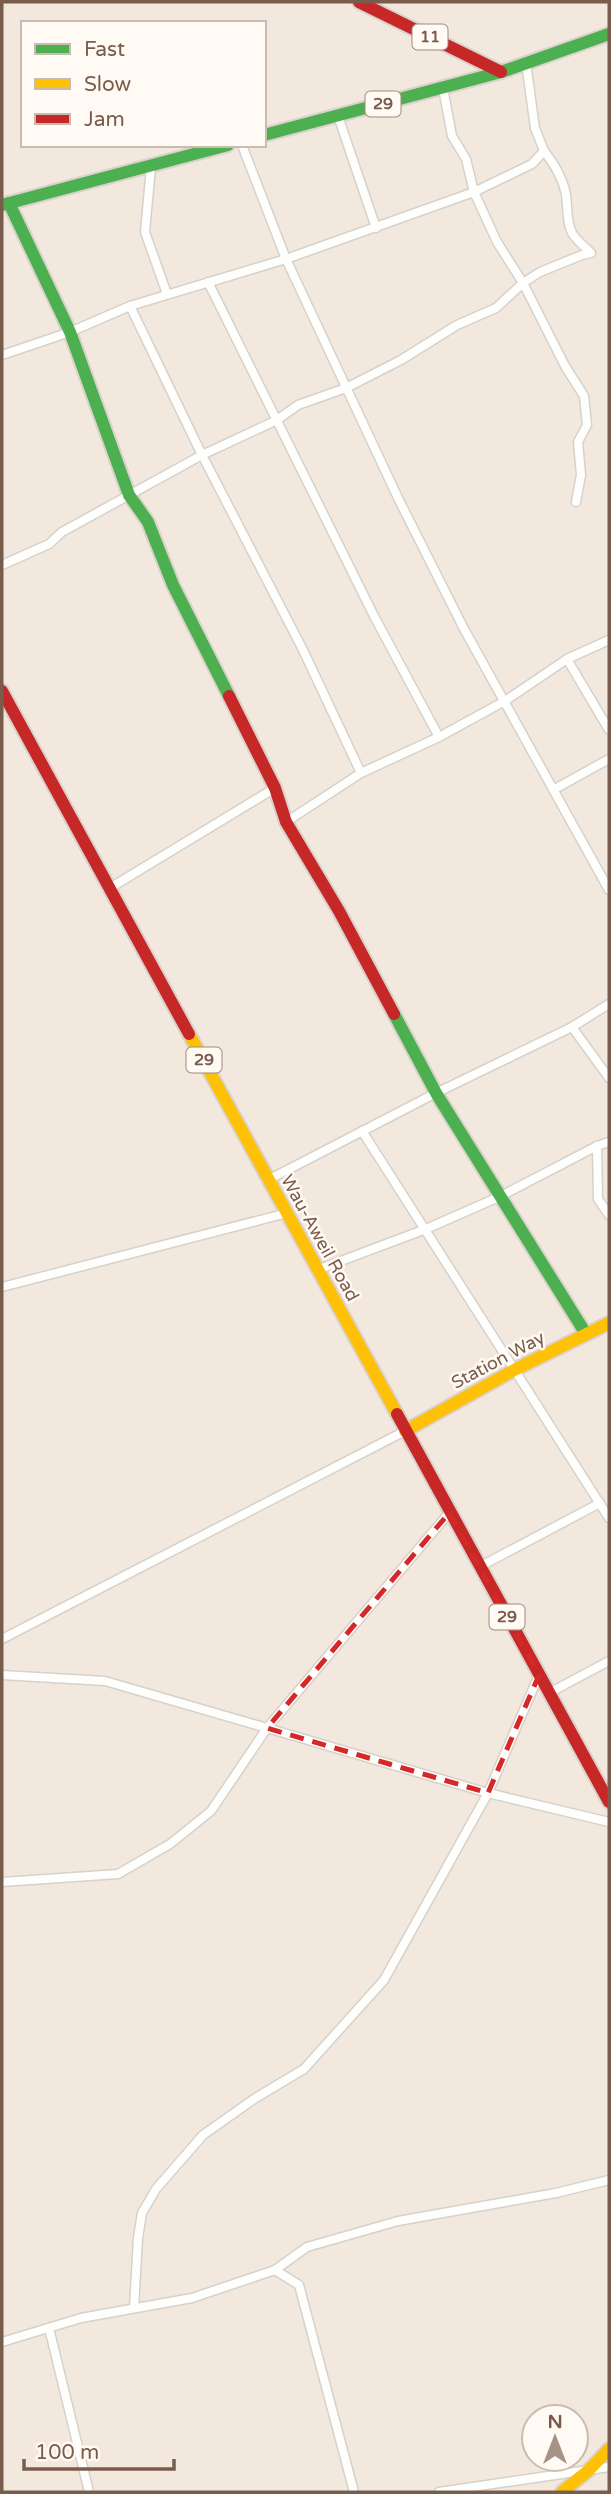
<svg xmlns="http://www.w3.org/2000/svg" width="611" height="2494" font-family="'Varela Round',sans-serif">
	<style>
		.residential { fill: #f2e8de; fill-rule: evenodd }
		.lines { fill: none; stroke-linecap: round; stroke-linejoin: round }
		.street-casing { stroke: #d7d1cb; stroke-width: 11 }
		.fast-casing { stroke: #d9d2cb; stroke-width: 16 }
		.slow-casing { stroke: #d9d2cb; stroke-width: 16 }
		.jam-casing { stroke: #d9d2cb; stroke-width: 16 }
		.street { stroke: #fefefd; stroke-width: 8 }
		.fast { stroke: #4caf50; stroke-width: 12 }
		.slow { stroke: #ffc107; stroke-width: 12 }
		.jam { stroke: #c62828; stroke-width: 12 }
		.marked { fill: none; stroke: #d62828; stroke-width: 5; stroke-dasharray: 14 9; stroke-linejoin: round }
		.labels { text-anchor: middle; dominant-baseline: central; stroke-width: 5; stroke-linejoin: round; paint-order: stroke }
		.shield { fill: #fffaf3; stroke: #a28b7f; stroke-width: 2 }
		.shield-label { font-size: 16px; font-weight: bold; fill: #7a5c4d }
		.street-label { font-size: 18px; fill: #7a5c4d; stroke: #fffaf3 }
	</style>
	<rect width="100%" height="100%" fill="#f9f5f0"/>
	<path class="residential" d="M2,2H609V2492H2ZM23,23H264V145H23ZM534,2417H576V2459H534Z"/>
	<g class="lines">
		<defs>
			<g id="street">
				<polyline points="443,88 452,136 466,159 474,192 497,242 523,283 565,366 584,396 587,425 578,442 581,475 576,502"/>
				<polyline points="338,116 376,228"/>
				<polyline points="242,145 286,259 398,498 464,629 609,890"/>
				<polyline points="151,167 145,232 167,294"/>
				<polyline points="208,282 374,616 439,737"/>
				<polyline points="130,306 202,455 303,650 361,773"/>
				<polyline points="2,355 70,332 130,306 286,259 474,192 532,164 544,151 535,128 526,63"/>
				<path d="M2,565L49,544L62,532L202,455L277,420L298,405L346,388L401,360L457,325L496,308L523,283L540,272L582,255L591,253C585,247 576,240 572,233C566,221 568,208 566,195C563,178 555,165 544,151"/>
				<polyline points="567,659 609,730"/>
				<polyline points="553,790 609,759"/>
				<polyline points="286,822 361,773 439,737 505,701 567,659 609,640"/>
				<polyline points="110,888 275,788"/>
				<polyline points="572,1027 609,1078"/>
				<polyline points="362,1131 609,1518"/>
				<polyline points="597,1146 598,1199 609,1215"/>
				<polyline points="268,1180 436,1093 572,1027 609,1004"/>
				<polyline points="317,1270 426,1229 501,1196 597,1146 609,1142"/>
				<polyline points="2,1287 287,1213"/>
				<polyline points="479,1567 600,1503"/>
				<polyline points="2,1639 405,1431"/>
				<polyline points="2,1675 105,1681 267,1728 449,1513"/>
				<polyline points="549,1693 609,1661"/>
				<polyline points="2,1882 118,1874 170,1844 211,1811 267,1728 488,1793 539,1675"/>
				<polyline points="275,2270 299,2285 354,2492"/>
				<polyline points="134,2308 138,2238 142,2213 156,2189 203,2135 254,2099 304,2069 384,1980 488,1793 609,1822"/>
				<polyline points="49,2328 89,2492"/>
				<polyline points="2,2342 81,2318 192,2298 275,2270 307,2247 398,2221 556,2193 609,2180"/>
				<polyline points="439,2492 609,2467"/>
			</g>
			<g id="fast">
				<polyline points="264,135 501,72 609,34"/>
				<polyline points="9,203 70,332 129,495 148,522 173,585 229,696"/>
				<polyline points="2,205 228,145"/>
				<polyline points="394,1014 436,1093 586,1334"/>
			</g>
			<g id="slow">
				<polyline points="189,1034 397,1414"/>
				<polyline points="405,1431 516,1369 609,1323"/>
				<polyline points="562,2492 589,2470 609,2449"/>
			</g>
			<g id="jam">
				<polyline points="359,2 501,72"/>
				<polyline points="2,691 189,1034"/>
				<polyline points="229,696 275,788 286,822 339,911 394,1014"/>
				<polyline points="397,1414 609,1802"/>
			</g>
		</defs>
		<use href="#street" class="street-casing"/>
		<use href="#fast" class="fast-casing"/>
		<use href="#slow" class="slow-casing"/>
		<use href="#jam" class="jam-casing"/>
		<use href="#street" class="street"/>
		<use href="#fast" class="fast"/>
		<use href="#slow" class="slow"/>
		<use href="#jam" class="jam"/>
	</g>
	<path class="marked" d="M449,1513L539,1675L488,1793L267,1728Z"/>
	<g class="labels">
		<g class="shield">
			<rect x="412.5" y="24.5" width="35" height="25" rx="5"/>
			<rect x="365.5" y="91.5" width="35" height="25" rx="5"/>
			<rect x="186.5" y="1047.5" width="35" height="25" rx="5"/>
			<rect x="489.5" y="1604.5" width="35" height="25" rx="5"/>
		</g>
		<g class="shield-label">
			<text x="430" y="37">11</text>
			<text x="383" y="104">29</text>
			<text x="204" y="1060">29</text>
			<text x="507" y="1617">29</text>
		</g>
		<g class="street-label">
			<text transform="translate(320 1238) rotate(61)">Wau-Aweil Road</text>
			<text transform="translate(498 1360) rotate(-28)">Station Way</text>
		</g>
	</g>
	<rect width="611" height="2494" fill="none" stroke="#7a5c4d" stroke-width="7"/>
	<rect x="21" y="21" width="245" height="126" fill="#fffaf3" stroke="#cabbb1" stroke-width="2"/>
	<rect x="35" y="44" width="35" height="10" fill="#4caf50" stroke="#cabbb1" stroke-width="2"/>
	<text x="84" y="56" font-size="21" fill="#7a5c4d">Fast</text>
	<rect x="35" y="79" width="35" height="10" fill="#ffc107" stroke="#cabbb1" stroke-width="2"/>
	<text x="84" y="91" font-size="21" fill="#7a5c4d">Slow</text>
	<rect x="35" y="114" width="35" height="10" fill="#c62828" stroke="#cabbb1" stroke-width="2"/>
	<text x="84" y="126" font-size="21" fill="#7a5c4d">Jam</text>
	<g transform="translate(555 2438)"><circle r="33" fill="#fffaf3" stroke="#cabbb1" stroke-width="2"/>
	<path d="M0-5L12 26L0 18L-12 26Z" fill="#a69286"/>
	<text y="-10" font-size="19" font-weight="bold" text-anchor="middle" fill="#7a5c4d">N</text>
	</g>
	<path d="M24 2459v10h150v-10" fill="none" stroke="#7a5c4d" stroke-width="3.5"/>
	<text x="35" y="2459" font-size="21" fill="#7a5c4d" stroke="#fffaf3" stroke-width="5" paint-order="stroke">100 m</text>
</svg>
